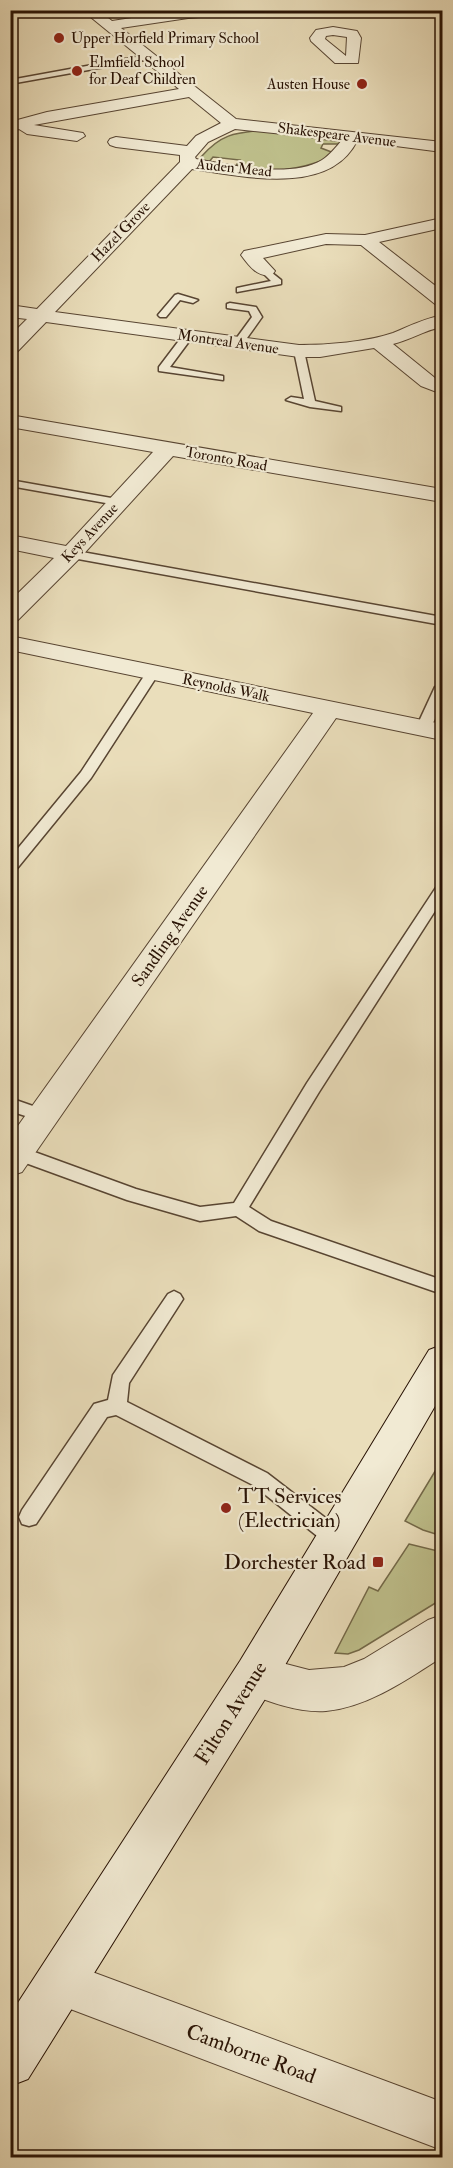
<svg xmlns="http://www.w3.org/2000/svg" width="453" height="2168" font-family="'IM FELL Double Pica',serif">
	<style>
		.green { fill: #bebf8b; stroke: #736848; stroke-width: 1.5 }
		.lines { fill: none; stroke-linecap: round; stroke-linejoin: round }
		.lane-casing { stroke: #584532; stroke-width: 3 }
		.street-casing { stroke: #584532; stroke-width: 2 }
		.secondary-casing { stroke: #281204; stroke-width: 2 }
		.lane { fill: #f1ead3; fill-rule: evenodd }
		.street { fill: #f1ead3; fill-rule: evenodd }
		.secondary { fill: #f1ead3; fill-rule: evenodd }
		.poi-dot { fill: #8f2418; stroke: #f1ead3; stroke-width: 2 }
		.labels { text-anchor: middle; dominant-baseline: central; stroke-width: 4.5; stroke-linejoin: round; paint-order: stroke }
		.far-poi-label { font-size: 15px; fill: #281204; stroke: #f1ead3; text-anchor: start }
		.far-street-label { font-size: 15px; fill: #281204; stroke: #f1ead3 }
		.street-label { font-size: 18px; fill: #281204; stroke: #f1ead3 }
		.near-poi-label { font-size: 21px; fill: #281204; stroke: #f1ead3; text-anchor: start }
		.near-street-label { font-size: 21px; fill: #281204; stroke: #f1ead3 }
	</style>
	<rect width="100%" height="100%" fill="#eadebb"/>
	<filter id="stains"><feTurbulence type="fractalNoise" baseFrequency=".00333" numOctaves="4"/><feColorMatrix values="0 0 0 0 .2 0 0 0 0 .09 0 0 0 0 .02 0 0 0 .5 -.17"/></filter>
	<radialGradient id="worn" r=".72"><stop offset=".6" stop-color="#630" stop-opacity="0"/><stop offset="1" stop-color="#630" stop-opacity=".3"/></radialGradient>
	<g class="green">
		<path d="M264,130L309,133L306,137L342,142L340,144H323L321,148L334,153L332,157C294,172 275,172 235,167L240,160L213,157L209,162L202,161L201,157C221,134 234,133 264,130Z"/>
		<polygon points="437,1468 442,1470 442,1536 423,1530 405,1521"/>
		<polygon points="409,1544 442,1552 442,1599 359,1650 348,1654 335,1653 369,1587 378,1591"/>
	</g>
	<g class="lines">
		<defs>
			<g id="lane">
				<polygon points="147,55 150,55 150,59 10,84 10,80"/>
				<polygon points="266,268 281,280 281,284 237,292 237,288 271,281 261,271"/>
				<polygon points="442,283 442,289 428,292 423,289"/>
				<polygon points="178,294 198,300 193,303 180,300 166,317 160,317 158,315 175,295"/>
				<polygon points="230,303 256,307 262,317 242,345 238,346 233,343 252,317 249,311 227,308 227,304"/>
				<polygon points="188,333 193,336 170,367 223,376 223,380 159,371 159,367 184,334"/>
				<polygon points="299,348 304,351 315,401 341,407 341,411 310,407 286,400 291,397 304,399 294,351"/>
				<polygon points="10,480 117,499 123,502 117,505 10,486"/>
				<polygon points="71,550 442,617 442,625 67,557 65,554"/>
				<polygon points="153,669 159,673 91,778 15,871 10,873 10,858 81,772 148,670"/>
				<path d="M442,683C443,695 437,728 423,732L418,731L416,728L435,687Z"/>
				<polygon points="442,884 442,900 319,1092 249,1207 271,1221 442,1280 442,1294 259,1231 236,1216 200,1221 127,1200 12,1158 10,1151 18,1146 136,1189 200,1207 234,1203 307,1083 437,886"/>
				<polygon points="10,1098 50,1112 52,1116 50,1120 44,1122 10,1111"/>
				<polygon points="174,1291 180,1294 183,1299 129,1383 127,1402 267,1473 345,1533 348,1540 345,1547 338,1549 331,1547 253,1485 116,1415 107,1417 36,1524 29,1526 22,1524 19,1517 22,1510 94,1404 108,1400 113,1375 168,1294"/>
			</g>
			<g id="street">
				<path d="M82,10H98L112,21L184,10H244L237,14L188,18L121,28L236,119L442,142V152L357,141C329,197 241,176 192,169L55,312L299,345C327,345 367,342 393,333C412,325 421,320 442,315V327C425,330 410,340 393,344L435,378L442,381V394L421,386L374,348L320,357H299L46,322L17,352L10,354V336L27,319L10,317V305L37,309L180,162V155L116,147L110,145L108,142L110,139L116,137L187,146L196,136L221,123L189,97L34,125L83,133L85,136L77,141L27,134L19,129L10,132V122L47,112L179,89ZM235,129L342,140C336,147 330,155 322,160C291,179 230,165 196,159L195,157L208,142Z"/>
				<path d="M333,27L357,31L361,38L358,63H335L311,41L310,38L316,30ZM333,35L347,37L346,56L325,39L326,36Z"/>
				<path d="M442,218V228L379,242L442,291V306L435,304L361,245L326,244L263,258L275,271L272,275C258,278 249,266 241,255L244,251L326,234L365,235Z"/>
				<polygon points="10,415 442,489 442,502 173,456 79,559 18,620 10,622 10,601 54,558 10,549 10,535 66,546 153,452 10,427"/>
				<polygon points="10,636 442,724 442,740 336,718 22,1172 10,1176 10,1137 313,713 10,650"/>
				<path d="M442,1615V1657C408,1679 368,1707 326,1711C297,1713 266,1701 240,1690L234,1676L240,1662L255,1656L309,1670L344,1667L364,1659L428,1620Z"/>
				<polygon points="60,1960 442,2102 442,2150 44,1999 37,1983 44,1967"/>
			</g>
			<polygon id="secondary" points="442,1345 442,1394 270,1691 28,2079 10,2086 10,2015 240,1661 429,1350"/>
		</defs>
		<use href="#lane" class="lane-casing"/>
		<use href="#street" class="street-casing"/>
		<use href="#secondary" class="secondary-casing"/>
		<use href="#lane" class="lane"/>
		<use href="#street" class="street"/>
		<use href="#secondary" class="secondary"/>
	</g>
	<g class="poi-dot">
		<circle cx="59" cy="38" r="6"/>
		<circle cx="77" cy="71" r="6"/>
		<circle cx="362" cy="84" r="6"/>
		<circle cx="226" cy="1508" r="6"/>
		<rect x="372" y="1556" width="12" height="12" rx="3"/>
	</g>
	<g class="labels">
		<g class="far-poi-label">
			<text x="71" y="38">Upper Horfield Primary School</text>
			<text x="89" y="62">Elmfield School<tspan x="89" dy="17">for Deaf Children</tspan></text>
			<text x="350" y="84" text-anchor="end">Austen House</text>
		</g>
		<g class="far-street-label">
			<text transform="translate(337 135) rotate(7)">Shakespeare Avenue</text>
			<text transform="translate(234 168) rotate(6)">Auden Mead</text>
			<text transform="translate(121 232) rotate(-46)">Hazel Grove</text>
			<text transform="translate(228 342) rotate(8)">Montreal Avenue</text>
			<text transform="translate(226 459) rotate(10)">Toronto Road</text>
			<text transform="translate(90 533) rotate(-47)">Keys Avenue</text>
			<text transform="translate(226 688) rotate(12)">Reynolds Walk</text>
		</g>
		<g class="street-label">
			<text transform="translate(170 936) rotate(-55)">Sandling Avenue</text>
		</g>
		<g class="near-poi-label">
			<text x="238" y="1496">TT Services<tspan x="238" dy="24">(Electrician)</tspan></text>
			<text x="366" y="1562" text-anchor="end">Dorchester Road</text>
		</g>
		<g class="near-street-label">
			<text transform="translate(231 1713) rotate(-58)">Filton Avenue</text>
			<text transform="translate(251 2054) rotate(20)">Camborne Road</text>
		</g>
	</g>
	<rect width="453" height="2168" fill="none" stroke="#eadebb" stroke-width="36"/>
	<rect x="12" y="12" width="429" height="2144" fill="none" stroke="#281204" stroke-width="3"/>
	<rect x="18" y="18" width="417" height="2132" fill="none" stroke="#281204" stroke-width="1.5"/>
	<rect width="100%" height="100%" filter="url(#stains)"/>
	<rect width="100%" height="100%" fill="url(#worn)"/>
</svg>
